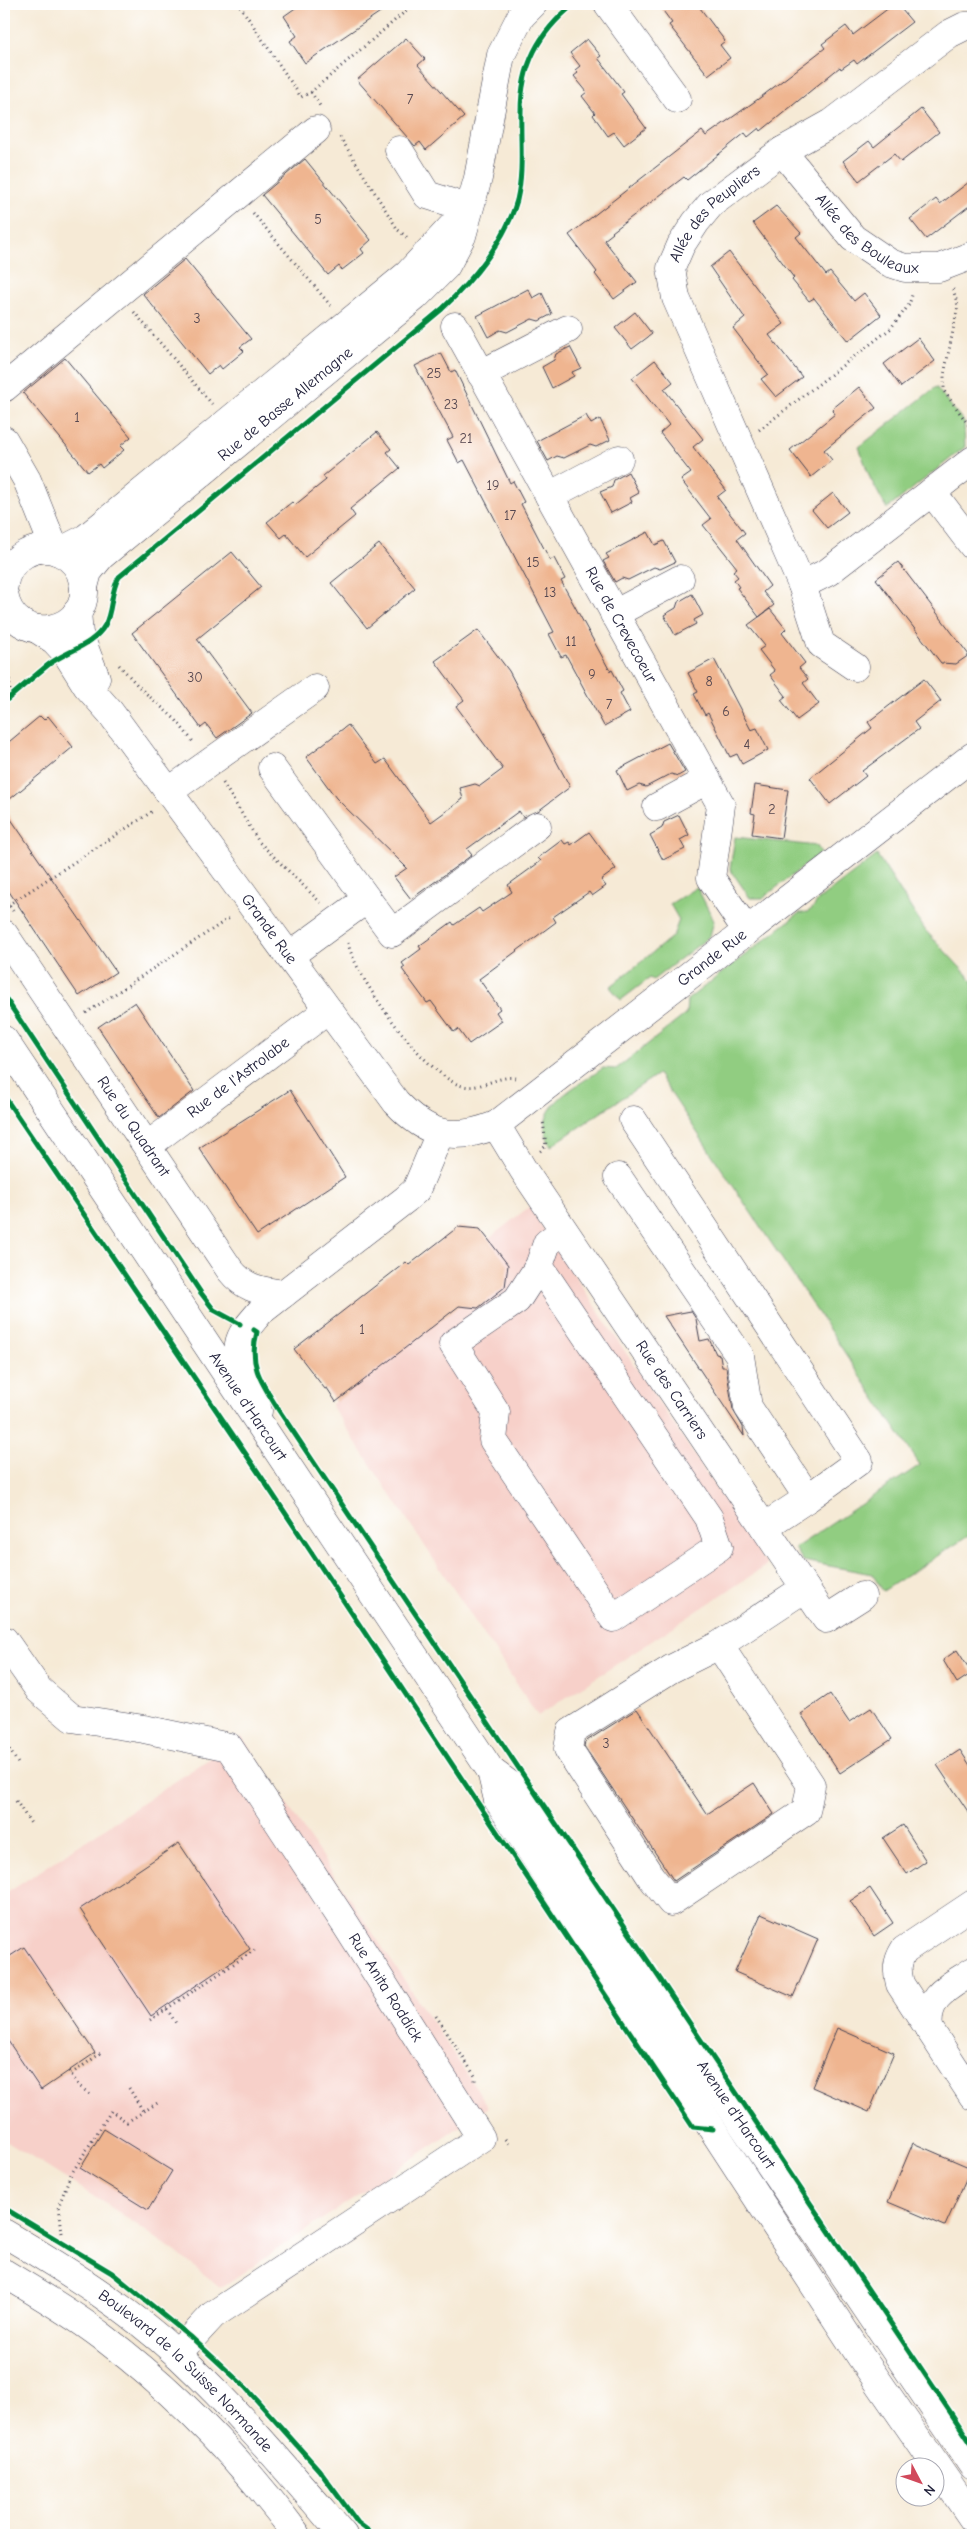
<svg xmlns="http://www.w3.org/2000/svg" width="977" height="2539" font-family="'Comic Neue',sans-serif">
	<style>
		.built { fill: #f7d0c9 }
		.green { fill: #91cd81; stroke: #5a785e }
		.building { fill: #efb590 }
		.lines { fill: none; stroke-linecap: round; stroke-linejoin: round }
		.minor-casing { stroke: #424052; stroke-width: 29 }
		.major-casing { stroke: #424052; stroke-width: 29 }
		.path { stroke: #424052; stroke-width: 3; stroke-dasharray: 1 4; stroke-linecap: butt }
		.minor { stroke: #fff; stroke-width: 28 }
		.major { stroke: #fff; stroke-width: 28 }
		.cycleway-casing { stroke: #fff; stroke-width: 8 }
		.cycleway { stroke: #00873e; stroke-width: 5 }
		.labels { text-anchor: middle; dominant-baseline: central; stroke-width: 4.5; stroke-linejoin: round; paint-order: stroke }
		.number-label { font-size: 14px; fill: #554750 }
		.street-label { font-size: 16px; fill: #22223b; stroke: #fff }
	</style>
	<rect width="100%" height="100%" fill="#fff"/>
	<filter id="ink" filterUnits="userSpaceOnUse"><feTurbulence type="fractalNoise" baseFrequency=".02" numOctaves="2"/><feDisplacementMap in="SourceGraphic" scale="10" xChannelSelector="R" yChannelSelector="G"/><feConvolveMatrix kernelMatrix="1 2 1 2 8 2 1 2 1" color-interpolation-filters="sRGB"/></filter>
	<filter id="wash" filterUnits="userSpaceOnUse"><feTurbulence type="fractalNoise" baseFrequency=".0096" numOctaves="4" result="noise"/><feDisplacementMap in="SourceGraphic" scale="20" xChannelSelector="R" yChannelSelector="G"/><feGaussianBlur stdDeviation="1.12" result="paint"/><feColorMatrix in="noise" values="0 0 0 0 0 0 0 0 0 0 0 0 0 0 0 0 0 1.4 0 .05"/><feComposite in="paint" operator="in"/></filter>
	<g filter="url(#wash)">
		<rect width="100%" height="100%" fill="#f6ead6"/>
		<g class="built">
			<polygon points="529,1207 767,1565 538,1716 331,1405 335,1401 294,1349 406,1262 410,1267 420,1260 419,1257 458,1227 480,1229 488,1239"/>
			<polygon points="242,1737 489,2107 220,2288 176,2252 120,2213 4,2140 4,1895"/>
		</g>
		<g class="green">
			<polygon points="936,387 964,422 965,447 887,509 870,478 859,447"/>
			<polygon points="735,837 817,846 821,853 763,898 750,898 730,869"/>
			<path d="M877,855L925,930L973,981V1533L883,1591L872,1574L803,1561L795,1548L920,1465L658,1074L551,1146C528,1107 577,1087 603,1068L616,1069L686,1014L687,1000L799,913C806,914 815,909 817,901Z"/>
			<polygon points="697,887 714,921 710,936 653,980 650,978 621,1000 610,987 673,936 679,920 670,904"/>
		</g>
		<g id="blocks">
			<g class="building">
				<polygon points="301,4 392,4 305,63 290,41 297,36 284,16"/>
				<polygon points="658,4 697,4 725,41 720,45 730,58 708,75 669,25 672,23"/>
				<polygon points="894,4 897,4 912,22 857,64 854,60 841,69 840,67 761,131 759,128 748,137 745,133 687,180 684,177 612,232 613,233 604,240 637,282 614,299 595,274 597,272 569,235 702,131 706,136 761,97 825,48 822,44 846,26 853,35"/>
				<polygon points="406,38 425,59 418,65 464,117 426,150 420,142 415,146 357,80"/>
				<polygon points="587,39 601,56 598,58 624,92 621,94 646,128 624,145 614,132 608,136 593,115 595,113 582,96 587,92 574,76 578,73 575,70 580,66 570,53"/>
				<polygon points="921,109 939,132 901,162 894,154 859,181 843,161 869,141 874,147"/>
				<polygon points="305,159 371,240 361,249 364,253 342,270 339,266 328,275 262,195"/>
				<polygon points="973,179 973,203 926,239 910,219 936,199 940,204"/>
				<polygon points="776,206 801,233 796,237 826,275 830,272 854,301 864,293 881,315 848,341 814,298 809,301 792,280 794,278 753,223"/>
				<polygon points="729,252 784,324 769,335 802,377 776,397 761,379 768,374 733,328 745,318 710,267"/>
				<polygon points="185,259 251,339 240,347 244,351 222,369 219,365 208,374 143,294"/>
				<polygon points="528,289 533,298 542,293 552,314 539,321 532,319 507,332 500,330 488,337 477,316"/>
				<polygon points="635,312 652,334 632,349 615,328"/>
				<polygon points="918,338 935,361 901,387 884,364"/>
				<polygon points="570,347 581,368 572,372 574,376 552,388 542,367 554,360 556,354"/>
				<polygon points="441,353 451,372 455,370 510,483 513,481 524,502 521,504 550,560 554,558 565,579 561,581 610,671 612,670 623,691 620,693 630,712 604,726 566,655 561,657 549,634 554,632 464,460 459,463 447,440 453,437 415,366"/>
				<polygon points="65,358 131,437 120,446 124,450 102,468 99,464 88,472 23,393"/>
				<polygon points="655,360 673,382 664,389 703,439 693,447 726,490 717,497 745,533 737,539 770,586 763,592 774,605 759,617 737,588 739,587 734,580 738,577 733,571 737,568 703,525 711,519 681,480 691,473 660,433 669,425 632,378"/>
				<polygon points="859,387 876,408 824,450 832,460 811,477 790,450 835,414 832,409"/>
				<polygon points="586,415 591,424 600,419 610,440 596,447 590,445 564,458 557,456 548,461 537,441"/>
				<polygon points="377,432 391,449 387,452 400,468 350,509 355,516 305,557 286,534 281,538 267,522 292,502 295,505 326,480 323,476"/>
				<polygon points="628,472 639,493 630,498 632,502 611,513 600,492 612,487 614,480"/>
				<polygon points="833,493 848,512 827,528 812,510"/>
				<polygon points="648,532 655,545 664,541 675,562 660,569 654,567 628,580 622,578 615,582 603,561 609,558 606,554"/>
				<polygon points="379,544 415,588 367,628 331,583"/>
				<polygon points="232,552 261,587 197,639 252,713 217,738 206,724 201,728 132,633"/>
				<polygon points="898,562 969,655 956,664 941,663 876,579"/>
				<polygon points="692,594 703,615 694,620 696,624 675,635 664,615 676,608 678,602"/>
				<polygon points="770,609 786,629 782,633 805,663 799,668 808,679 803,683 819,704 797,720 781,700 786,696 770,675 775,671 759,650 765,646 748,625"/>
				<polygon points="478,630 509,671 570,787 538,811 523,817 519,811 467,849 472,855 411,899 394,877 407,868 336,798 306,757 348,725 377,764 385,759 431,822 463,799 460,788 475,784 480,786 503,769 456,706 464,700 435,661"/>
				<polygon points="714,659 751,730 757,728 768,750 742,764 737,754 730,757 708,713 705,715 694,694 698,692 688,673"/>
				<polygon points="924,679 941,701 914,722 919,729 862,771 866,776 830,804 810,778 872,728 868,722"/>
				<polygon points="40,716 44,720 48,716 73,747 4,804 4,746"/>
				<polygon points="668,743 685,772 678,776 671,774 646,787 639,785 627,791 617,770"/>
				<polygon points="755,785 788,790 781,838 752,834 755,814 751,813"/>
				<polygon points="4,809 116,972 79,996 4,884"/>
				<polygon points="679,815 689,835 680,840 685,849 663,860 650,835 662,828 664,822"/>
				<polygon points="589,832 616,869 601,880 606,886 592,896 589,892 553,917 556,922 479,979 500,1009 496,1012 502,1021 469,1044 458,1029 454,1032 431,1001 427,1003 402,969 405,967 402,963 421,949 419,946 452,922 454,925 479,908 482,912 512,892 508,885 541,861 538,858 562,840 565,844 569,842 571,845"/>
				<polygon points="135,1002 194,1091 159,1118 98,1027"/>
				<polygon points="290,1090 345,1177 257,1235 199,1148"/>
				<polygon points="458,1227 480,1229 488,1239 508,1265 505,1287 478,1308 459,1306 336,1402 327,1388 325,1389 294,1349 406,1262 409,1265"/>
				<polygon points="691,1311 696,1319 700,1341 709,1339 716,1354 720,1355 722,1367 726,1367 733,1410 743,1427 744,1436 664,1316"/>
				<polygon points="957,1650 972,1673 957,1683 943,1660"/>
				<polygon points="830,1694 849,1722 871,1708 892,1739 840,1773 801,1714"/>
				<polygon points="637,1709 707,1814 754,1783 774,1814 674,1881 584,1746 585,1742"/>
				<polygon points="960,1750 973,1770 973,1819 937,1765"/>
				<polygon points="903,1825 926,1861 907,1874 883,1838"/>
				<polygon points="179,1843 250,1949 151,2016 80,1909"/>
				<polygon points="870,1888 893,1923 874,1936 850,1901"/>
				<polygon points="761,1914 818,1939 793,1997 735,1972"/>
				<polygon points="24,1947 95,2053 41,2090 4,2035 4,1960"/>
				<polygon points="837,2028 894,2053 869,2112 812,2087"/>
				<polygon points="104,2129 172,2171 148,2210 80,2168"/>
				<polygon points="913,2143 971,2168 945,2226 888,2202"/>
			</g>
		</g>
	</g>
	<g filter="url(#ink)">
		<use href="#blocks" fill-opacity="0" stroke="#424052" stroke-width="1"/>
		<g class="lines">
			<defs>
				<g id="minor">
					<polyline points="608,4 677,99"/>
					<polyline points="399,150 427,195 468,208"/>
					<path id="s1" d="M782,151L853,238L890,263L905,268H939L973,255"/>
					<path id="s2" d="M455,326L721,805L711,878L747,931"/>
					<polyline points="481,374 568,329"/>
					<polyline points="4,388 316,130"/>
					<polyline points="4,440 27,480 55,550"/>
					<polyline points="932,492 973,546"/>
					<polyline points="549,496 619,459"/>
					<polyline points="59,552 86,538 408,274 459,219"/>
					<path d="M4,585C7,559 36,540 61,553C73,559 81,569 83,582C94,634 13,650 4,594"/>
					<polyline points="802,585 828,572 973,460"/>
					<path id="s3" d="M84,587L88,572L101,556L415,297L446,266L462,236L478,178L501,55L521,16L533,4"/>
					<polyline points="77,612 79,634 96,678"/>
					<polyline points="614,614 680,579"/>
					<path id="s4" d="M37,629L54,640L67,654L87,686L110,712L396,1102C428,1136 453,1142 496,1125L973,756"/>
					<path id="s5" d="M855,667L821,644L802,585L676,298L671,268L681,245L696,222L711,204L782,151L832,123L949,34L965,26H973"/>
					<polyline points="272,768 367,899 289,956"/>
					<polyline points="168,792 315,688"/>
					<polyline points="657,807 707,780"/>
					<polyline points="367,899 392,933 537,826"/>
					<path id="s6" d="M4,934L230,1270C246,1290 260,1290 283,1294"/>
					<polyline points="633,1120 859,1461 808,1498"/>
					<path id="s7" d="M496,1125L524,1171L826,1619L862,1596"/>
					<path id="s8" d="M147,1146L328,1010"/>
					<polyline points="618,1177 740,1356 748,1407 808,1498 764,1527"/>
					<polyline points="539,1266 709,1518 719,1547 613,1618 493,1440 496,1412 453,1344 517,1300 539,1266 547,1243 563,1231"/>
					<path d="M258,1411C251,1391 237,1367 239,1344C241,1332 253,1321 260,1312L406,1199L416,1190L440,1133"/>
					<path id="s9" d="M4,1640L39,1690L72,1718L144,1729L229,1747L346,1925L481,2138L213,2315L177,2354"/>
					<polyline points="719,1645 811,1785 806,1811 671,1902 651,1877 568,1749 571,1732 671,1669 719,1645 805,1588"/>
					<path d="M973,1904L904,1950C896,1963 897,1970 900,1984L973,2096"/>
					<path d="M929,2029C925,1996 949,1987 973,1971"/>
					<path id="s10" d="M4,2233C65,2269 126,2307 178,2355C238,2411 290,2473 343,2535"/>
					<path d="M4,2273C37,2293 72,2313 103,2337C177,2393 242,2461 297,2535"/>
				</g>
				<g id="major">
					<path id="s11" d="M4,1040L491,1771L498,1800L861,2357L973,2519"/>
					<path id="s12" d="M491,1771L517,1790L973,2466"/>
				</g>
			</defs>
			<use href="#minor" class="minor-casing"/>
			<use href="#major" class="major-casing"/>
			<g class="path">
				<polyline points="240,6 301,97 311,92 414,4"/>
				<polyline points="311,92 320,106"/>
				<polyline points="340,137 398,230 409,239"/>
				<polyline points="253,213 331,306"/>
				<polyline points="953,289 958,306 944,375 944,391 973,431"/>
				<polyline points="134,312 212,404"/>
				<polyline points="759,430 890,329 909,305 913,292"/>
				<polyline points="8,649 10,692"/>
				<polyline points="119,665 141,689 176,720 194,743"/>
				<polyline points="223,783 259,842 321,903"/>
				<polyline points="4,898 13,911"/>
				<polyline points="8,905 153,811"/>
				<path d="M348,943C355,977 428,1079 463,1086C481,1090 498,1075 515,1078"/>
				<polyline points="86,1013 231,917"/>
				<polyline points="540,1151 546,1146 543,1120"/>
				<polyline points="159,1325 225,1423"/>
				<polyline points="371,1642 468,1787"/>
				<polyline points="4,1741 19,1765"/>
				<polyline points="16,1801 32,1825"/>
				<polyline points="167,2009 177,2025"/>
				<polyline points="436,2016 475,2076 475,2081"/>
				<polyline points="150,2020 256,1949"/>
				<polyline points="69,2071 79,2086 91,2095"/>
				<polyline points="71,2074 101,2053"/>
				<polyline points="129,2088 143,2111"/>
				<polyline points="505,2139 511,2147"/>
				<polyline points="62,2233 59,2205 70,2176 111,2111 127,2122 159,2102"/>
			</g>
			<use href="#minor" class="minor"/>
			<use href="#major" class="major"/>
			<defs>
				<g id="cycleway">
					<path d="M4,702C19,690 33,677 48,665C66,651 93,646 105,625C113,610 110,592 119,577L442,309C472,281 506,240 517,200C524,170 520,142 521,112C521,66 538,33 574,4"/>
					<polyline points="4,996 201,1293 214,1310 240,1324"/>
					<polyline points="4,1096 262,1478 693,2127 713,2129"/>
					<path d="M254,1330L257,1332C248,1364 261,1382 278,1409L973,2446"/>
					<polyline points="4,2208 112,2273 192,2338 246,2388 319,2470 358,2523 374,2535"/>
				</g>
			</defs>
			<use href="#cycleway" class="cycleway-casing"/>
			<use href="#cycleway" class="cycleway"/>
		</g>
	</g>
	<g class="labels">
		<g class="number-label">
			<text x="410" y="99">7</text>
			<text x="318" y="219">5</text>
			<text x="197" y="318">3</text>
			<text x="434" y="373">25</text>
			<text x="451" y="404">23</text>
			<text x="77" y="417">1</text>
			<text x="466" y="438">21</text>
			<text x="493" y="485">19</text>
			<text x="510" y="515">17</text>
			<text x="533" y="562">15</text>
			<text x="550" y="592">13</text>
			<text x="571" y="641">11</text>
			<text x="592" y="674">9</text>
			<text x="195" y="677">30</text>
			<text x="709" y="681">8</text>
			<text x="609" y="704">7</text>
			<text x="726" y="711">6</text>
			<text x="747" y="744">4</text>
			<text x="772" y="809">2</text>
			<text x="362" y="1329">1</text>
			<text x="606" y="1743">3</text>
		</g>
		<g class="street-label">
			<text stroke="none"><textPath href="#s5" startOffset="518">Allée des Peupliers</textPath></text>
			<text stroke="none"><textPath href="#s1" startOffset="122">Allée des Bouleaux</textPath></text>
			<text stroke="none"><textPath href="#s3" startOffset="275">Rue de Basse Allemagne</textPath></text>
			<text stroke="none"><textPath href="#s2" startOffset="342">Rue de Crevecoeur</textPath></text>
			<text stroke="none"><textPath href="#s4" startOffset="381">Grande Rue</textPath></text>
			<text stroke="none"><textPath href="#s4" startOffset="980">Grande Rue</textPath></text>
			<text stroke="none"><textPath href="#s8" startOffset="114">Rue de l'Astrolabe</textPath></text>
			<text stroke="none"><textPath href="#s6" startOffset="232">Rue du Quadrant</textPath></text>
			<text stroke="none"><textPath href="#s7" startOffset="318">Rue des Carriers</textPath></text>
			<text stroke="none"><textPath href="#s11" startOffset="440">Avenue d'Harcourt</textPath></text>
			<text stroke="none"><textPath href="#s9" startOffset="551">Rue Anita Roddick</textPath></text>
			<text stroke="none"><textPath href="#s12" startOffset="424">Avenue d'Harcourt</textPath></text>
			<text stroke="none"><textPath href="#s10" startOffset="229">Boulevard de la Suisse Normande</textPath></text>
		</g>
	</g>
	<rect width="977" height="2539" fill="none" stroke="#fff" stroke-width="20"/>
	<g transform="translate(920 2482) rotate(131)"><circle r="24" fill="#ffffff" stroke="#a7a7b1"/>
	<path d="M0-4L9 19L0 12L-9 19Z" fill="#d1495b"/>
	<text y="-8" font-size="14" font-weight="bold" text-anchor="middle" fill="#22223b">N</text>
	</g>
</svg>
